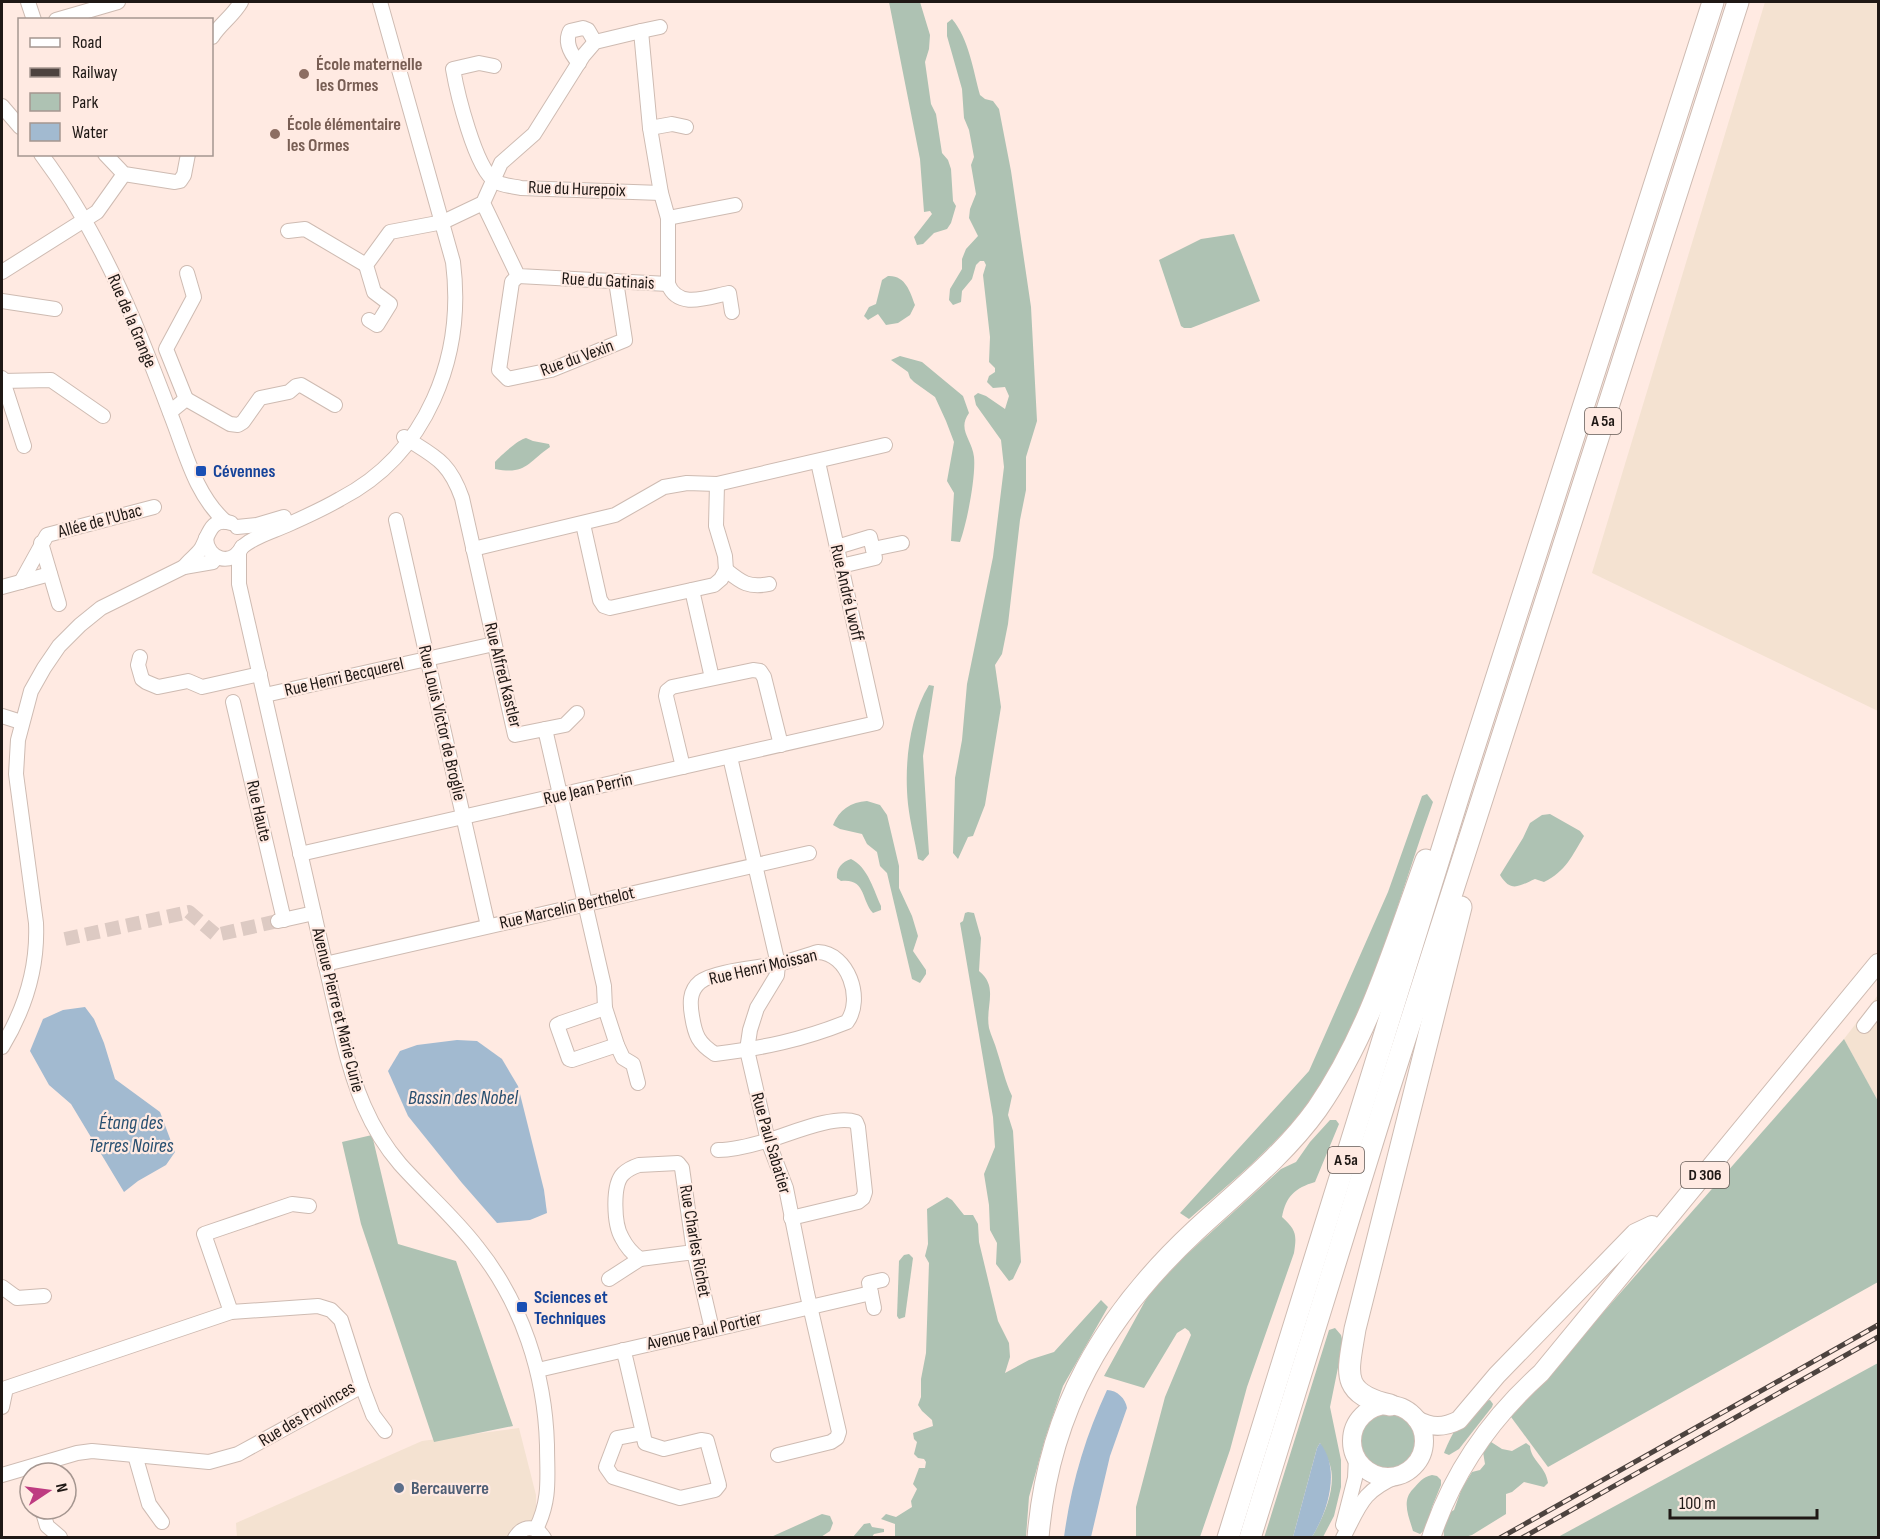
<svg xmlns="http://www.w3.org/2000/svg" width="1880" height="1539" font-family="'Sofia Sans Condensed',sans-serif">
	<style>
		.industrial { fill: #f4e2d1 }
		.green { fill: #aec2b3 }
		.water { fill: #a2bad0 }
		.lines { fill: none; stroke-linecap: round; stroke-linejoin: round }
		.minor-tunnel { stroke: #ddcac3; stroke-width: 14; stroke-dasharray: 14 7; stroke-linecap: butt }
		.minor-casing { stroke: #cebbb2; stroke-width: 16 }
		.major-casing { stroke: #cebbb2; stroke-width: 20 }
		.highway-casing { stroke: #cebbb2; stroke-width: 23 }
		.minor { stroke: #fff; stroke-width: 14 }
		.major { stroke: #fff; stroke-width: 18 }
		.highway { stroke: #fff; stroke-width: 21 }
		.rail-casing { stroke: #4d433f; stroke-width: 5 }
		.rail { stroke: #ffeae2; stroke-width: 3; stroke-dasharray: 9; stroke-linecap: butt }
		.education-dot { fill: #8d6e63; stroke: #ffeae2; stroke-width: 2 }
		.transit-dot { fill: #1a4fb4; stroke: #ffeae2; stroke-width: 2 }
		.service-dot { fill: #5c6f8a; stroke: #ffeae2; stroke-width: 2 }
		.labels { text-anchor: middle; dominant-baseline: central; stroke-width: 4.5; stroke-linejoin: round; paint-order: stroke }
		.shield { fill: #ffeae2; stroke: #625752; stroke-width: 1.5 }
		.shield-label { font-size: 16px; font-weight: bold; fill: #1f1815 }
		.education-label { font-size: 18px; font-weight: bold; fill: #785e54; stroke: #ffeae2; text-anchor: start }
		.street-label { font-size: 18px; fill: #1f1815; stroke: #ffeae2 }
		.transit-label { font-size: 18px; font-weight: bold; fill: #164399; stroke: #ffeae2; text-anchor: start }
		.service-label { font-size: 18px; font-weight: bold; fill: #4e5e75; stroke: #ffeae2; text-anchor: start }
		.water-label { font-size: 20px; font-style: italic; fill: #284f70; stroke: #ffeae2 }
	</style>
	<rect width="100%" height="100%" fill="#ffeae2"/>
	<g class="industrial">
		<polygon points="1765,2 1878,2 1878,711 1592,573"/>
		<polygon points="1878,995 1878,1101 1844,1039"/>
		<polygon points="519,1428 536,1495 536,1537 237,1538 236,1523 422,1441"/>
	</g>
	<g class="green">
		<polygon points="889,2 920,2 930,35 929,49 925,62 931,104 936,114 942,153 948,160 951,169 953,201 956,206 951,223 947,229 934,233 923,244 917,245 914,237 932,214 930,211 924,212 920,159"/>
		<path d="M952,19C969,39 973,70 980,95L985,99L993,101L999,109L1011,171L1031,307L1037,421L1026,457V490L1020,520L1008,624L1002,654L995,665L1001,707L985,805L973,836L968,837L958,859L953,853L955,778L962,740L967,684L993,557L1004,467L1001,440L976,405L974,396L978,393L986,396L1005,409L1009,396L1005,387L993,388L987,382L989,376L995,372V368L989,362L990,337L983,275L986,265L984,261H980L976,265L972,279L962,291L961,302L953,305L949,300L950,289L962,269V259L966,249L978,236L969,218L970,209L976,194L971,165L974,157L969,130L964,118L962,89L947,36V23Z"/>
		<polygon points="1234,234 1260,301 1191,328 1184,328 1181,326 1159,260 1201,239"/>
		<path d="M888,276C905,275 910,291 915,305L910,315L898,323L886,325L878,314L868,320L864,316L869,307L876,304L882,280Z"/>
		<path d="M900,356L922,362L963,396L969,413C957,430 972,439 974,457C976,476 967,523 960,542L951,541L954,493L947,481L954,442L946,421L935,397L914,382L910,378L908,372L891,360Z"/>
		<path d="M526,438L533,441L549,444L550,447C527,463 526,475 495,469V462C500,456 519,439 526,438Z"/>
		<path d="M929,685L934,686L923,756L929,854L923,861L918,859C915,841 910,822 908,804C904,765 909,718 929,685Z"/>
		<path d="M1427,794L1433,802C1396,904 1369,1019 1305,1109C1298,1119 1288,1127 1280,1136C1252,1166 1220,1192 1189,1219L1180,1213L1309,1071L1388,892L1422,796Z"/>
		<path d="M867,801L880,805L887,815L899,866V888L912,916L918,936L913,951L926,970V974L920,983L912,979L887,873L880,866L877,852L867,844L862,834L840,829L833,825C839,810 851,802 867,801Z"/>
		<path d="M1550,814L1580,831L1584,836C1572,856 1566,871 1544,882L1535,879C1519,886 1511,893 1500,875L1523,838L1530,823L1542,815Z"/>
		<path d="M851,859C868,867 874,891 881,906V910L873,913C861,900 866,878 841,881L837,878C836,868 842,862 851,859Z"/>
		<path d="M968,912L974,913L981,938L979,971C999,987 985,1006 989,1028C991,1036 995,1043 997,1051C1002,1066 1005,1081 1012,1096L1008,1115L1013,1131L1021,1262L1013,1279L1009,1281L996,1264L997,1243L990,1230L989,1205L984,1174L995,1147L993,1117L960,923L963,921L965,913Z"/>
		<polygon points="1844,1039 1878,1101 1878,1282 1548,1467 1511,1417"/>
		<path d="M1330,1120H1336L1339,1124L1315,1182C1295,1188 1286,1196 1282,1217C1296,1230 1297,1234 1294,1253L1247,1387L1230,1450L1200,1537H1136V1507L1165,1397L1191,1335L1189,1331L1185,1328L1177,1333L1144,1388L1104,1376L1150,1292L1186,1255L1281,1169L1296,1162L1310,1142Z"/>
		<polygon points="372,1135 398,1244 456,1261 513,1426 434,1442 361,1224 342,1142"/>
		<polygon points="947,1197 952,1200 964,1215 973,1215 978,1224 979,1242 998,1321 1009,1343 1010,1357 1005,1373 1029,1360 1054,1352 1101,1300 1108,1307 1063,1386 1045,1439 1029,1497 1026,1537 895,1537 895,1524 881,1519 886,1514 896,1517 912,1507 911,1501 917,1489 913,1484 919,1468 925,1468 926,1462 924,1459 918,1458 914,1454 917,1442 914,1439 913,1433 933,1426 932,1420 922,1411 918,1405 921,1397 921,1379 926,1353 929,1263 925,1256 928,1244 927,1209"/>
		<polygon points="909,1254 913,1258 905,1317 899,1319 897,1316 899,1261 904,1255"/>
		<path d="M1335,1328L1341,1335L1343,1343L1330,1407L1341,1460V1487L1334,1516L1323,1537H1312C1323,1518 1337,1488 1330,1465C1328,1458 1323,1450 1320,1443L1317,1448L1293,1537L1264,1538L1329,1330Z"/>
		<polygon points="1878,1363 1878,1537 1558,1537"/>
		<path d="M1490,1400L1493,1404L1492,1407L1459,1449L1449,1455L1444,1453C1451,1434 1468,1404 1490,1400Z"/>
		<circle cx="1389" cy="1442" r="29"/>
		<path d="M1488,1440L1502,1449L1512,1451L1526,1443L1530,1446C1531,1461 1546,1466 1548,1483L1544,1487L1524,1482L1512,1492L1506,1494V1514L1472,1535L1465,1537H1444L1443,1519L1447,1514L1454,1510L1462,1488L1472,1472L1480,1470L1485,1464L1483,1452Z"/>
		<path d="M1432,1475L1437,1476L1441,1480V1485L1432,1507L1426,1529L1420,1534L1413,1531C1409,1517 1401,1501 1413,1489C1419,1483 1422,1477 1432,1475Z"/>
		<polygon points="822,1514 830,1516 833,1523 830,1531 821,1537 771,1537"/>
		<polygon points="870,1523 872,1527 884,1529 884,1532 874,1534 872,1537 853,1537 864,1524"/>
	</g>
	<g class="water">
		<polygon points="85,1007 94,1019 104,1043 115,1079 160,1112 175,1152 166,1165 138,1181 124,1192 71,1104 49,1085 30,1051 43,1019 63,1010"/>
		<polygon points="457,1040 477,1041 502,1059 518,1086 544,1190 547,1213 530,1220 497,1223 462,1183 408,1116 388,1071 400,1051 417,1045"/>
		<path d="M1107,1390C1117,1390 1126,1399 1127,1408L1110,1456L1091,1537H1064C1071,1485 1085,1437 1107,1390Z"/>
		<path d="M1320,1443C1341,1469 1328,1511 1312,1537H1293L1317,1448Z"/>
	</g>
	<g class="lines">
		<polyline class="minor-tunnel" points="65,939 189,912 216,935 278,921"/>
		<defs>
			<g id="minor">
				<polyline points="28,2 34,20"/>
				<polyline points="56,20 118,2"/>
				<polyline points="641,31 660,27"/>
				<path d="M212,37C220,24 233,16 241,2"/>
				<path d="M579,63C571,54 564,43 570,31L583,28L588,30L595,42"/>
				<path d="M494,66L479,63L453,69C457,92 475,168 495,181C502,186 513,186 521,188L661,193"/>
				<polyline points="2,106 20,127"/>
				<polyline points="650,128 672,124 686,127"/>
				<path d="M41,154C80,206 109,262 134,321C147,353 160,386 172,418C186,454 196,496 226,522"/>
				<polyline points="105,154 124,174 175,182 180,181 184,175 188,154"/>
				<polyline points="668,218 735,205"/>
				<polyline points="288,231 305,229 366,265"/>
				<polyline points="2,272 97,212 124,174"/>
				<polyline points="518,276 512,282 499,370 508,379 551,370 625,340 616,281"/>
				<path d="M668,284C678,310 708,297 729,293L732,312"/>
				<polyline points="2,301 55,309"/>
				<polyline points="369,320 377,325 390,304 374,292 366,265 390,232 443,222 483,203 501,163 534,134 583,56 595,42 641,31 650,128 661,193 668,218 668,284 518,276 483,203"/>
				<polyline points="2,378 24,446"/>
				<polyline points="2,381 51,380 103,416"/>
				<polyline points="186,399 166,349 194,297 187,273"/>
				<polyline points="170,412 186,399 230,424 238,425 243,422 260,398 289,392 296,386 301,385 335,405"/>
				<path d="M404,437C435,457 449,461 462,498L515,735L545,729L604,986L605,1008L617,1045L623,1058L633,1064L638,1083"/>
				<polyline points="396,520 488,926"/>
				<polyline points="583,524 600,600 604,606 610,608 714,585 721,579 726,570 725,556 716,526 717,484"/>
				<polyline points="237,527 257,525 284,517"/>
				<path d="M206,538C207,560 232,567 242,547"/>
				<polyline points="41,543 59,604"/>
				<path d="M242,547C255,536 271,532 287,525C305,517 323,509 340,499C427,454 465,357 453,262L380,2"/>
				<polyline points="837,547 870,537 875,558 841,566"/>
				<polyline points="473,549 615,515 664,487 687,483 717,484 885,445"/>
				<polyline points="873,549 902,543"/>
				<path d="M239,552V584L343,1041C354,1086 369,1128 400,1164C425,1192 454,1217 477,1247C522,1303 545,1374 547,1445C547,1477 551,1499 536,1529"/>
				<path d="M184,567C189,560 197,555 201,549C209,535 210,517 231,523"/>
				<path d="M726,570C742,583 749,588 769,584"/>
				<polyline points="21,582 47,535 154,507"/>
				<polyline points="2,587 50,574"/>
				<polyline points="692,590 712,678"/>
				<polyline points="140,657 138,665 142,679 146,682 158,687 188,681 202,687 260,674"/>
				<polyline points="265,695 494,644"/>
				<polyline points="233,702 284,920"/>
				<polyline points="2,716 21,722"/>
				<polyline points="545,729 565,725 577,713"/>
				<polyline points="730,757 778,964 777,975 757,1008 750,1030 747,1050 768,1141 786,1188 807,1293 839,1432 837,1438 831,1442 778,1455"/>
				<polyline points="683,767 666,696 667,691 672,687 753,670 760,671 764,677 781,745"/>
				<polyline points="300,854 876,723 818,462"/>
				<polyline points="278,921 314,913"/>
				<path d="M818,952C848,953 864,999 847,1022C802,1040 763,1048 715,1054C698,1043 695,1035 692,1016C690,1004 689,991 700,982C714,971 758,968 777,964C791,961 804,956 818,952Z"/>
				<polyline points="325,964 809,853"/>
				<polyline points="605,1008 561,1023 557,1025 558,1028 569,1059 572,1060 617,1045"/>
				<polyline points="1864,1026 1878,1008"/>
				<path d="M2,1047C25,1009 38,968 36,923L16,774L18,740L31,691L44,668L59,646L80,625L101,608L184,567L213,562L216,557"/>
				<path d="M718,1150C734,1150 753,1145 769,1140C790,1134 835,1114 856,1122L858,1127L865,1192L863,1198L858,1202L791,1218"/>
				<path d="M694,1252L640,1259C633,1254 626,1246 622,1238C614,1225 612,1185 623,1174C627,1170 633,1167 639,1165L678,1163L682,1168L694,1252L712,1329"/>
				<polyline points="609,1279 640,1259"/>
				<polyline points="2,1287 17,1298 44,1296"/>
				<polyline points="874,1308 869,1283 882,1280"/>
				<polyline points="231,1312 204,1234 292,1204 309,1206"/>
				<polyline points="623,1350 626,1360 643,1433 645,1443 664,1449 701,1440 707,1441 719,1485 715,1490 680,1498 613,1477 606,1467 617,1438 643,1433"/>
				<polyline points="538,1370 871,1293"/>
				<polyline points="362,1386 373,1415 385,1431"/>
				<polyline points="2,1407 6,1388 231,1312 318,1306 331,1310 341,1320 362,1386 238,1454 209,1462 92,1451 77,1453 2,1475"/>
				<polyline points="135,1455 149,1504 162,1522"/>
				<polyline points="42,1509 47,1526 60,1537"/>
				<polyline points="1343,1525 1355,1478 1356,1457"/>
				<path d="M515,1538C523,1525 536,1525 544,1538"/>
				<path d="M1343,1538C1360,1505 1362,1491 1398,1476"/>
			</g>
			<g id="major">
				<circle cx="1388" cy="1441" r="36"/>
				<path d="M1417,1420C1431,1428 1444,1428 1459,1420L1497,1375L1635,1233L1652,1225"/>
				<path d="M1431,1538C1452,1474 1491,1418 1541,1373L1878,963"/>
			</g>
			<g id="highway">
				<path d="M1390,1405C1339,1393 1348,1373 1355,1329L1461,907"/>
				<path d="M1038,1538C1048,1411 1104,1316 1195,1231C1237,1192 1284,1155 1317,1109C1369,1034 1395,945 1426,860"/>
				<polyline points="1228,1538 1463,782 1713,2"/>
				<polyline points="1250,1538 1389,1089 1738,2"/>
			</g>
		</defs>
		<use href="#minor" class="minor-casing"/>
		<use href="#major" class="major-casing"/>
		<use href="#highway" class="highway-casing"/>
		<use href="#minor" class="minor"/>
		<use href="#major" class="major"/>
		<use href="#highway" class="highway"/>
		<defs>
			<g id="rail">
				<polyline points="1500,1538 1878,1325"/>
				<polyline points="1522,1538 1878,1337"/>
			</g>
		</defs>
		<use href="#rail" class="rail-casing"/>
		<use href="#rail" class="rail"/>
	</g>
	<g class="education-dot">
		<circle cx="304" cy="74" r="6"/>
		<circle cx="275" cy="134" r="6"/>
	</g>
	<g class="transit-dot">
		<rect x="195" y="465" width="12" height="12" rx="3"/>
		<rect x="516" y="1301" width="12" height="12" rx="3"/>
	</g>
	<circle class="service-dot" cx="399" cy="1488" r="6"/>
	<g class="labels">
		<g class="shield">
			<rect x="1585" y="408" width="36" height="26" rx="4.5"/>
			<rect x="1328" y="1147" width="36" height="26" rx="4.5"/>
			<rect x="1681" y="1162" width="48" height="26" rx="4.5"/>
		</g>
		<g class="shield-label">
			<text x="1603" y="421">A 5a</text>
			<text x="1346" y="1160">A 5a</text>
			<text x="1705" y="1175">D 306</text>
		</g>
		<g class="education-label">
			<text x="316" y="64">École maternelle<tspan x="316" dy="21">les Ormes</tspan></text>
			<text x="287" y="124">École élémentaire<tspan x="287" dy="21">les Ormes</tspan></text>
		</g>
		<g class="street-label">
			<text transform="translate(577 189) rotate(2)">Rue du Hurepoix</text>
			<text transform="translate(608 281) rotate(3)">Rue du Gatinais</text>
			<text transform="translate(132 321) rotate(67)">Rue de la Grange</text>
			<text transform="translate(577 358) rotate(-20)">Rue du Vexin</text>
			<text transform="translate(100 521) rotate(-15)">Allée de l'Ubac</text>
			<text transform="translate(847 593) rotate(77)">Rue André Lwoff</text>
			<text transform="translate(503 675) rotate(76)">Rue Alfred Kastler</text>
			<text transform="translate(344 677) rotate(-13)">Rue Henri Becquerel</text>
			<text transform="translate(442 723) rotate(77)">Rue Louis Victor de Broglie</text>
			<text transform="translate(588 789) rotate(-13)">Rue Jean Perrin</text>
			<text transform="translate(259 811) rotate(77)">Rue Haute</text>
			<text transform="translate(567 908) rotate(-13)">Rue Marcelin Berthelot</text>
			<text transform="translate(763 967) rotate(-13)">Rue Henri Moissan</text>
			<text transform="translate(338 1010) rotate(76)">Avenue Pierre et Marie Curie</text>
			<text transform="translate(771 1143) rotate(74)">Rue Paul Sabatier</text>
			<text transform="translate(695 1241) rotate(80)">Rue Charles Richet</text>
			<text transform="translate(704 1331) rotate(-13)">Avenue Paul Portier</text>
			<text transform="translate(307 1414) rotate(-31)">Rue des Provinces</text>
		</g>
		<g class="transit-label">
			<text x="213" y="471">Cévennes</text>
			<text x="534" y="1297">Sciences et<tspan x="534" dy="21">Techniques</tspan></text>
		</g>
		<g class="service-label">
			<text x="411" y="1488">Bercauverre</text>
		</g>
		<g class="water-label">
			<text x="463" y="1098">Bassin des Nobel</text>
			<text x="131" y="1123">Étang des<tspan x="131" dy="23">Terres Noires</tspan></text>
		</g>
	</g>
	<rect width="1880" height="1539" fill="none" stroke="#1f1815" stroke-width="6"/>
	<rect x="18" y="18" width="195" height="138" fill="#ffeae2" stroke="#a59690" stroke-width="1.5"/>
	<rect x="30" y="38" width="30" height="9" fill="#ffffff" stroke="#a59690" stroke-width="1.5"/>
	<text x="72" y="48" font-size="18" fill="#1f1815">Road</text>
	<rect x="30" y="68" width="30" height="9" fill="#4d433f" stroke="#a59690" stroke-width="1.5"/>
	<text x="72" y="78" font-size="18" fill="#1f1815">Railway</text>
	<rect x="30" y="93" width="30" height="18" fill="#aec2b3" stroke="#a59690" stroke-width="1.5"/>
	<text x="72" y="108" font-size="18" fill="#1f1815">Park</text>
	<rect x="30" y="123" width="30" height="18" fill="#a2bad0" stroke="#a59690" stroke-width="1.5"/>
	<text x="72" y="138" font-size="18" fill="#1f1815">Water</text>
	<g transform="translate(48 1491) rotate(77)"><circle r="28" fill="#ffeae2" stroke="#a59690" stroke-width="1.5"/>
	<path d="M0-4.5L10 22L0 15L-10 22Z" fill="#be3b81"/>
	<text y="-9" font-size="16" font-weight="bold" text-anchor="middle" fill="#1f1815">N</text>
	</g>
	<path d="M1670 1509v9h147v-9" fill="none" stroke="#1f1815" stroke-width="3"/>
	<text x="1679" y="1509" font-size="18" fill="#1f1815" stroke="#ffeae2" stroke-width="4.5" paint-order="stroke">100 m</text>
</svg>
